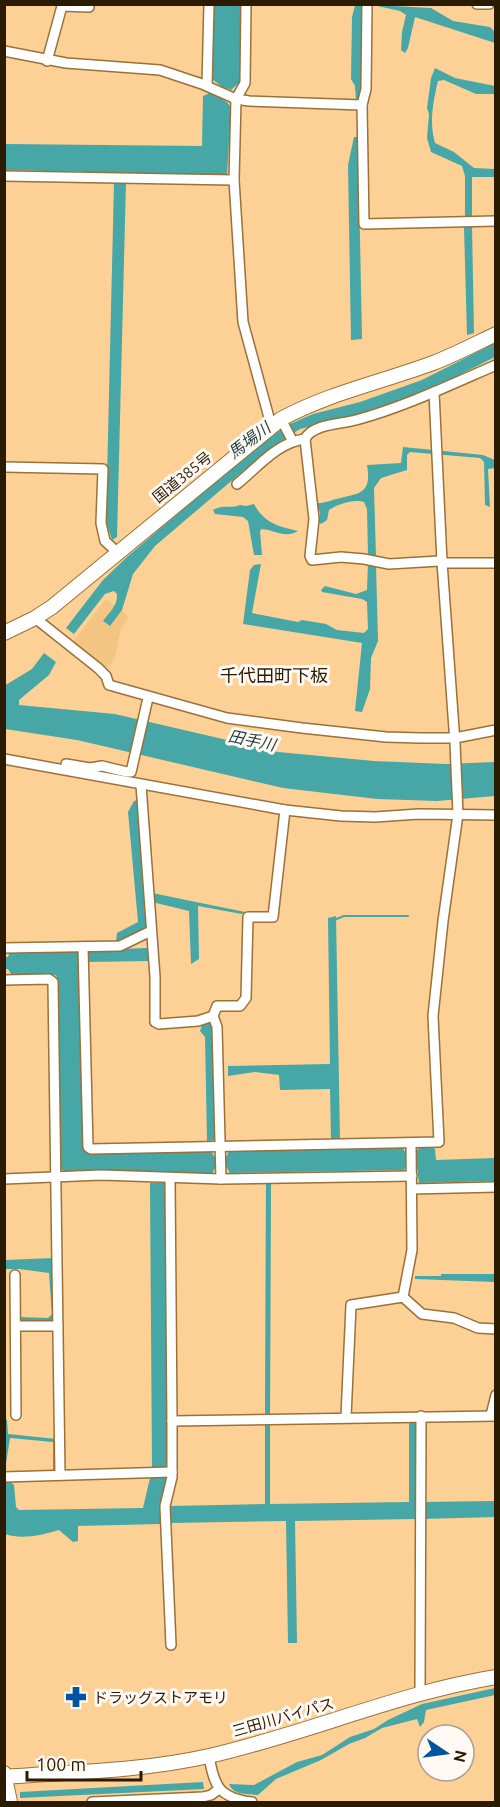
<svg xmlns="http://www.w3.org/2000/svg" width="500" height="1807" font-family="Ubuntu,'Noto Sans JP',sans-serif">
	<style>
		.built { fill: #f4c482 }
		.water { fill: #46a7a6 }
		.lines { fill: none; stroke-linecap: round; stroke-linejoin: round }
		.stream { stroke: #46a7a6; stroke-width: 2 }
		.minor-casing { stroke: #997139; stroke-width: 12 }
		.highway-casing { stroke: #997139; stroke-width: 16 }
		.minor { stroke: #fff; stroke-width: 9 }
		.highway { stroke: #fff; stroke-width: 14 }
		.labels { text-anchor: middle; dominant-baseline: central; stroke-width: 6; stroke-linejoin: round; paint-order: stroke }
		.street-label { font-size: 15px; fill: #2b1b03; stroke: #fef9f3 }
		.poi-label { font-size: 15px; fill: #2b1b03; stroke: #fef9f3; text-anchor: start }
		.water-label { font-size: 16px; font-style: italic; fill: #1d3b3a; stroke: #fef9f3 }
		.quarter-label { font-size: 18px; fill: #2b1b03; stroke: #fef9f3 }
	</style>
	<rect width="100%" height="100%" fill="#fdd196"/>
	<polygon class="built" points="106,599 129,617 121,628 115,658 106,669 73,642"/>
	<g class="water">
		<polygon points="214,5 242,5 240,82 231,90 227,88 222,99 228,103 231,108 227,175 5,170 5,144 202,146 203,96 210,93 216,96 221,86 212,79"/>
		<path d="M355,5H364C357,36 366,68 360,100L356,101L355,86L351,79L352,17Z"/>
		<polygon points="373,5 431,8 453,21 490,27 495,32 495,43 415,17 408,48 405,53 401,50 402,32 406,15 400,11"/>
		<path d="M435,68L455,78L495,86V94H476L444,80L438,81C433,102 429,122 435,143L454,152L474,168L495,169V177H472V217H465V176L462,166L431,152L427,138L429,114L427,108L431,78Z"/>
		<polygon points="354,137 358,137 362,339 351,340 348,165"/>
		<polygon points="114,182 126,182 117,537 112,540 106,521"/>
		<polygon points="472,226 474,333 467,335 464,227"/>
		<path d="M495,343V357L435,387L359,415L300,429L270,448L155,546L133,574L122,610L110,626L103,621C110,612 118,605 117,594L114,591L105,594L74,634L66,628L103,580L127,557L262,442L290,424L313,414L360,402L422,380Z"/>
		<path d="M403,447L483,455L495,460V468L488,469L490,507L485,505L484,462L480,458L410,452L407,455V470L381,478L374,488L376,557L368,555L367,509L364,502C354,499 338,504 329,510L327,520L321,524L319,522L320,513L317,503C325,503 329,501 336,499C360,493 372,494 367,465L401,463Z"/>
		<path d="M254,504C265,524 278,526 298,531C285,539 275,530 262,529L260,531L262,555H254L248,521L243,517L215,514L213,510C223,504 231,509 240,505L246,506Z"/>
		<polygon points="368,563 376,565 378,641 371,658 370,689 362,712 355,711 362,643 243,624 250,570 254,565 261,564 252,613 298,622 302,620 326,624 337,630 364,633 368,629 367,602 362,599 322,592 321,590 325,586 356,594 367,590"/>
		<polygon points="44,653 56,662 49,675 19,700 19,705 115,714 278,752 374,761 446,764 495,762 495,796 437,801 377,799 283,788 77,740 5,729 4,686 32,669"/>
		<polygon points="137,800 146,927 121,941 116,941 117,933 138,922 128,812 134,801"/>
		<polygon points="152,893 245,912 242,914 198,906 199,959 191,964 189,911 152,902"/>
		<polygon points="336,916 340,1139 331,1140 330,1089 280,1090 279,1075 255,1072 228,1076 228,1066 330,1064 328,918"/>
		<polygon points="147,948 149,961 89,962 89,950"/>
		<path d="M76,950L80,952V957L85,1151L86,1153L211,1151L214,1156H227L229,1150L403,1148L405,1152H416L419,1148L432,1147L435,1149L436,1160L495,1158V1181L419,1183L417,1165H406L404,1170L230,1173L227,1168H215L212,1174C163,1176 114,1168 65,1172L61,1169V1147L58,1146L57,977L55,975L11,974L8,969H5L4,957H8L10,951Z"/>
		<polygon points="209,1022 213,1030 216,1140 207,1141 205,1037 200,1031 202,1025"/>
		<polygon points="266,1182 271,1182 270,1415 265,1415"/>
		<polygon points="150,1183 165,1183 167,1467 152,1468"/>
		<polygon points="53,1258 55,1319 51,1321 21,1322 20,1317 48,1318 52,1314 49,1273 19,1269 5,1269 4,1260"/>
		<polygon points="441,1274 495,1274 495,1282 415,1279 415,1276 441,1276"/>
		<polygon points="5,1418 7,1420 8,1434 57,1439 57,1471 53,1472 53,1442 10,1438 5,1470"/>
		<polygon points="409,1420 417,1420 416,1519 295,1521 297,1643 288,1643 286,1521 170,1523 170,1506 265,1504 265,1423 270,1423 270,1504 409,1502"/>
		<path d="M150,1478H166L160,1506V1524L78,1526V1541L73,1542L59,1530C42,1535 22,1540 5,1534V1482L10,1481L14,1485L16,1507L19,1510L143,1508Z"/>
		<polygon points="495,1501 495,1517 422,1519 422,1502"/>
		<path d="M495,1688V1695L426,1710L424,1722L420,1727L417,1719L382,1728L365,1738L349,1744L321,1760L276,1779L258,1795C247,1794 233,1795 229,1784L254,1785L297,1762L322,1755L350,1737L374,1729L388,1720L422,1704Z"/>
		<polygon points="203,1782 204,1789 20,1798 20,1792"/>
	</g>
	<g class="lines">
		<polyline class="stream" points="334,920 344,916 408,916"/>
		<defs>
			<g id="minor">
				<polyline points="246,4 245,83 236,99 234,180 243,322 271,425"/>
				<polyline points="367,4 366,89 362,105 364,224 496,221"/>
				<polyline points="477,4 489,4"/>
				<polyline points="4,51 66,63 160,70 202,84 236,99 249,101 362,105"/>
				<polyline points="47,61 62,6 89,7 89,4"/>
				<polyline points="207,86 209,4"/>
				<polyline points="4,176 234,180"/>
				<path d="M496,365C450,385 404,407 356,420C341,424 312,424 305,439L314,519L310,556L312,560L341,557L364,559L389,564L439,561L446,563H496"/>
				<polyline points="281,419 292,440"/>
				<polyline points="4,467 103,469 101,523 105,541 117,552"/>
				<path d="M237,484C258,467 278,442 305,439"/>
				<polyline points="35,618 98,668 106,676 109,685 227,718 302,728 386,737 420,738 455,738 496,730"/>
				<polyline points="4,759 285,810 341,816 375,817 419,814 496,815"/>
				<polyline points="66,764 90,768 102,766 127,772 131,772 148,698"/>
				<polyline points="141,785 155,977 155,1022 159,1024 198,1021 213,1016"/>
				<polyline points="83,947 88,1147 91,1149 439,1142 433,1016 443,921 458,814 455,743 442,562 434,392"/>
				<polyline points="4,948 120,946 151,931"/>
				<polyline points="4,980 49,979 53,982 60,1475"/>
				<polyline points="411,1143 412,1250 403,1297 422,1314 454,1318 478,1328 496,1329"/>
				<polyline points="170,1178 172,1421"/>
				<polyline points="4,1179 101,1175 221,1179 412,1176"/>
				<polyline points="221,1179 217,1027 213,1016 217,1006 240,1006 246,998 248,917 273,917 285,810"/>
				<polyline points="412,1189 496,1187"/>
				<polyline points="15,1275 16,1415"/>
				<polyline points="16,1326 58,1326"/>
				<polyline points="491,1415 496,1395"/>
				<polyline points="346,1417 351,1305 403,1297"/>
				<polyline points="4,1477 172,1472"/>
				<polyline points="171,1645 165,1506 172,1477 172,1421 496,1416"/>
				<polyline points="420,1693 421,1416"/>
				<path d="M209,1756C214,1786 219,1798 252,1802"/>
				<polyline points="92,1802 203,1797 211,1795 219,1789"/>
			</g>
			<g id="highway">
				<path d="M4,633L35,618L52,607L281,419C329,393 382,382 433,363C454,355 475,344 496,334"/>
				<polyline points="4,1773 10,1802"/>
				<path d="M4,1777C73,1772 142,1771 209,1756C306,1734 398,1693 496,1677"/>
			</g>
		</defs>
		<use href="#minor" class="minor-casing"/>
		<use href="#highway" class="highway-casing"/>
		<use href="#minor" class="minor"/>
		<use href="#highway" class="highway"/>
	</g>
	<defs>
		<symbol id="pharmacy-bare" viewBox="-9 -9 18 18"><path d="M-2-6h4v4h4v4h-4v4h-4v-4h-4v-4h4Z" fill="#0054a2" stroke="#fef9f3" stroke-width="2.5" paint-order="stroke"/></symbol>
	</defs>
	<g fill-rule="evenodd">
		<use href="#pharmacy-bare" x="61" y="1682" width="30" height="30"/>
	</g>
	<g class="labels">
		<g class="street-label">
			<text transform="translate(182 477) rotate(-39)">国道385号</text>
			<text transform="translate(283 1717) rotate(-16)">三田川バイパス</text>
		</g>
		<g class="poi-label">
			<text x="93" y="1697">ドラッグストアモリ</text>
		</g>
		<g class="water-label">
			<text transform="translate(249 440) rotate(-37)">馬場川</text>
			<text transform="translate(252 740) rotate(12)">田手川</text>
		</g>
		<g class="quarter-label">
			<text x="274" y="675">千代田町下板</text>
		</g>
	</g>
	<rect width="500" height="1807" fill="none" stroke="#2b1b03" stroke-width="12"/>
	<g transform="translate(446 1753) rotate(103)"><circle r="28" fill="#fef9f3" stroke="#aaa093" stroke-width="1.5"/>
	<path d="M0-4.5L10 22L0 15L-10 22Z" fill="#0054a2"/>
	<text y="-9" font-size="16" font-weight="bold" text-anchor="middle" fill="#2b1b03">N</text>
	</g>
	<path d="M27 1771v9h114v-9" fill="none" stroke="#2b1b03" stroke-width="3"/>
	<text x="36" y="1771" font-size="18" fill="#2b1b03" stroke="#fef9f3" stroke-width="4.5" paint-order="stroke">100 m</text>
</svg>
